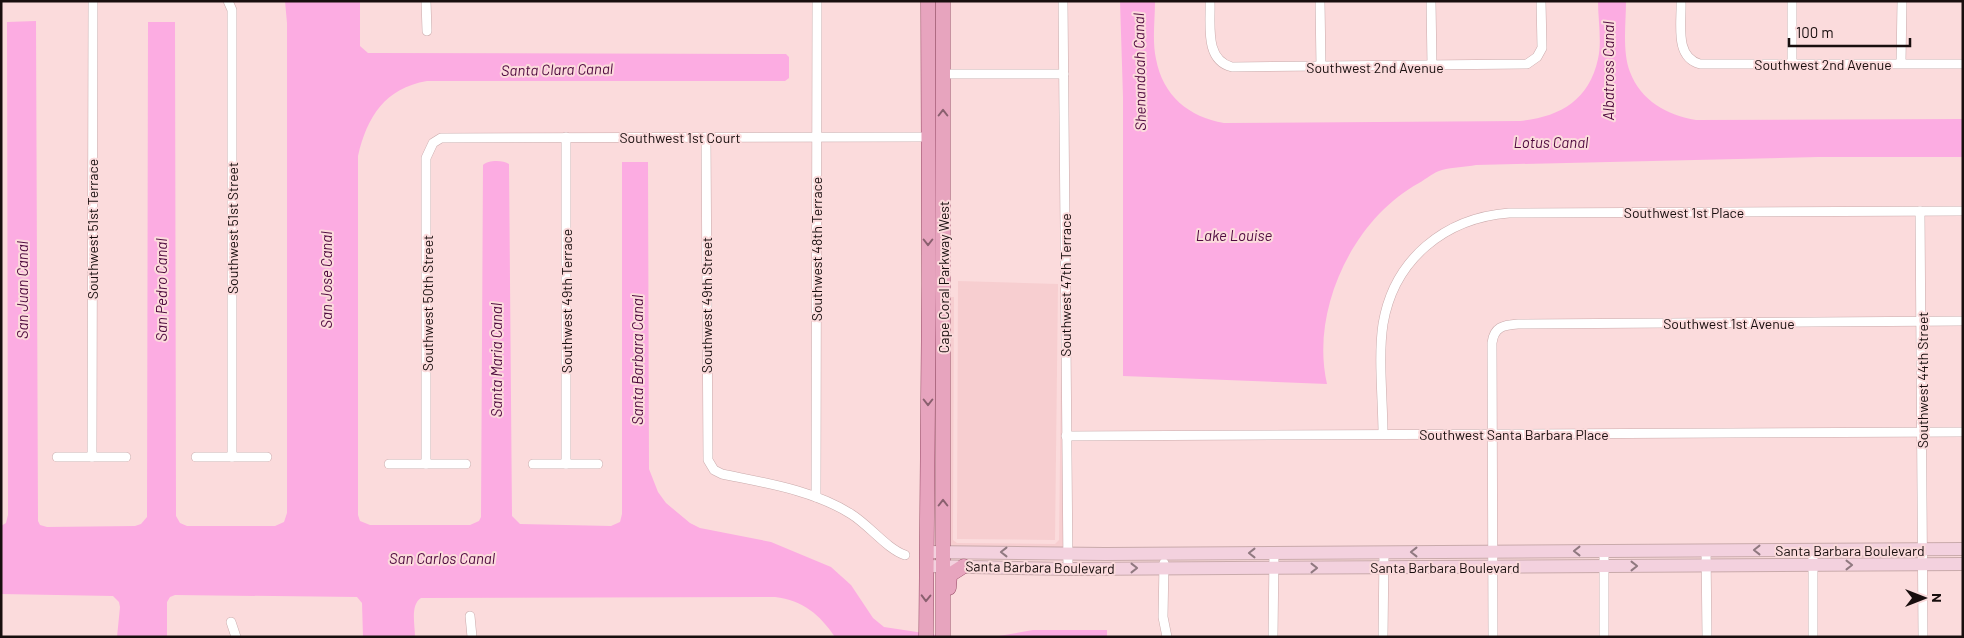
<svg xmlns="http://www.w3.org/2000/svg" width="1964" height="638" font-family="Barlow,sans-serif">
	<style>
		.built { fill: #f7ced0 }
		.water { fill: #fcace2 }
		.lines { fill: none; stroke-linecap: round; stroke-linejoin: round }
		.minor-casing { stroke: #c9aaab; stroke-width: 10 }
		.secondary-casing { stroke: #c9aaab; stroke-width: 14 }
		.primary-casing { stroke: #944864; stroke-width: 15 }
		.minor { stroke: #fff; stroke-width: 9 }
		.secondary { stroke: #f3d1de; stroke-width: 12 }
		.primary { stroke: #e7a4be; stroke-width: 14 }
		.oneway { stroke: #8a606f }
		.oneway2 { stroke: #907980 }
		.labels { text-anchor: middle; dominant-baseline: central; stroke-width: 4; stroke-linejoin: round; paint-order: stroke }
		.street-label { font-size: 14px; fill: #180e0e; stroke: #fbdbdc }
		.water-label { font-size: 15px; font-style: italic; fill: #4f0a3f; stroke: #fbdbdc }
	</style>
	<rect width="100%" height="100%" fill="#fbdbdc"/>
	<g class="built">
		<polygon points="958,281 1058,284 1055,540 957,539"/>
		<polygon points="1062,293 1069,548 948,548 948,297 954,297 953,540 957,543 1055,544 1059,540"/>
	</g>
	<g class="water">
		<path d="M285,1H360V46L368,53L786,54L789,57V78L785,81H427C385,88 367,117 358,156V515L360,521L370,525H470L479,521L481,517L483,165C488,160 503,160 509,164L512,516L520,524L611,526L620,522L622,514V162H648L649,469L658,492L666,503L690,523L700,528L771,542L831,567L851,585L873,618L884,627L950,637H835C820,615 803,600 775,597L421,598C410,605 415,625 415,637H363L362,603L357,597L175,595L170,597L167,602V637H117L120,607L119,602L113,596L1,594V526L6,523L8,515L7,22L36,21L38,521L40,525L47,527L135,526L141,524L147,517L148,22H175L176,516L180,523L187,526H275L284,522L287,513V23Z"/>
		<path d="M1120,1H1155C1155,20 1152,41 1156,59C1163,96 1189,117 1224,123L1520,121C1559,117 1589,101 1598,59C1602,42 1598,19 1598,1H1626C1626,23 1622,51 1630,72C1641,101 1667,115 1696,120L1963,119V157H1818L1476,165C1465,167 1453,167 1442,170C1434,172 1426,179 1419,183C1353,219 1310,310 1327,384L1123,376V97Z"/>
		<polygon points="1033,630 1107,630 1107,637 993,637"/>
	</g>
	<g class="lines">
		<defs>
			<g id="minor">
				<polyline points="228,1 232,10 232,457"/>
				<polyline points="426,1 427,31"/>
				<polyline points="1063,1 1068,569"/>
				<path d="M1210,1C1211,24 1204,60 1232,67L1527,64L1537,57L1542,48L1541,1"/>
				<polyline points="1320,1 1321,67"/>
				<polyline points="1431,1 1432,66"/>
				<path d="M1681,1C1682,23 1674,57 1700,64H1963"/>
				<polyline points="1901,63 1902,1"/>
				<polyline points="1792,64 1792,1"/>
				<polyline points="943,74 1064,74"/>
				<polyline points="566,137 566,464"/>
				<path d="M706,137L708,460L714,470L722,474C765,483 813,490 851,514C869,525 887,549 905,555"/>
				<polyline points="1920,211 1923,637"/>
				<path d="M1383,434C1383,401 1378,357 1383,324C1394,259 1445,218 1509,213L1963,211"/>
				<polyline points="1066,436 1963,432"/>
				<polyline points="57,457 126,457"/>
				<polyline points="92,457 93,1"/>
				<polyline points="196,457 267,457"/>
				<polyline points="389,464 466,464"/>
				<polyline points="426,464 426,158 433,143 441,138 929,137"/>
				<polyline points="533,464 598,464"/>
				<polyline points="816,497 817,1"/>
				<polyline points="1706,550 1707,637"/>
				<polyline points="1813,550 1813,637"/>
				<polyline points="1604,551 1604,637"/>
				<polyline points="1164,563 1163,617 1167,637"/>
				<polyline points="470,616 472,637"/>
				<polyline points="231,622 236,637"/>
				<polyline points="1273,637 1274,553"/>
				<polyline points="1383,637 1384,552"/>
				<path d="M1493,637L1492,343C1494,327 1503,325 1518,324L1963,321"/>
			</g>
			<g id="secondary">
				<polyline points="927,552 1105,554 1963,549"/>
				<polyline points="927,566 1068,569 1963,564"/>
			</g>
			<g id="primary">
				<polyline points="949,588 950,575 964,566"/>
				<polyline points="926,637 929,283 928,1"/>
				<polyline points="943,637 943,1"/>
			</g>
		</defs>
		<use href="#minor" class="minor-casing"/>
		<use href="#secondary" class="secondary-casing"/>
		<use href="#primary" class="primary-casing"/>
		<use href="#minor" class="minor"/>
		<use href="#secondary" class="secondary"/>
		<use href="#primary" class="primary"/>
	</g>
	<defs><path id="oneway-chevron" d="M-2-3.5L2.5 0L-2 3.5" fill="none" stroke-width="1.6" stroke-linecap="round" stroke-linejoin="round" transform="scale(1.25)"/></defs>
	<g class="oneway">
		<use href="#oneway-chevron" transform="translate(943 113) rotate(-90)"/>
		<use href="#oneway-chevron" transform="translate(928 242) rotate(90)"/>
		<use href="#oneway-chevron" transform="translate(928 402) rotate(90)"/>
		<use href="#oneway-chevron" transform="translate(943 503) rotate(-90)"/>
		<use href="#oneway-chevron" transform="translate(926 598) rotate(91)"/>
	</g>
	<g class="oneway2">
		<use href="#oneway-chevron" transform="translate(1757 550) rotate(180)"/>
		<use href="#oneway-chevron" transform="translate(1577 551) rotate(180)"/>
		<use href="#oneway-chevron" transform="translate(1004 552) rotate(180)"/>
		<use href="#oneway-chevron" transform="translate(1414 552) rotate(180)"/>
		<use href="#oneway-chevron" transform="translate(1252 553) rotate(180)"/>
		<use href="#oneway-chevron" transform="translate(1849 565)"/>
		<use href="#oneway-chevron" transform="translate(1634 566)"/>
		<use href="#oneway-chevron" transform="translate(1134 568)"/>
		<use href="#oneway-chevron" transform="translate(1314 568)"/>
	</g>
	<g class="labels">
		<g class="street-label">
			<text x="1823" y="64">Southwest 2nd Avenue</text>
			<text x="1375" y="67">Southwest 2nd Avenue</text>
			<text x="680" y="137">Southwest 1st Court</text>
			<text x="1684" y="212">Southwest 1st Place</text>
			<text transform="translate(232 228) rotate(-90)">Southwest 51st Street</text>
			<text transform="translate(92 229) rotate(-90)">Southwest 51st Terrace</text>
			<text transform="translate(816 249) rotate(-90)">Southwest 48th Terrace</text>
			<text transform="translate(943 277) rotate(-90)">Cape Coral Parkway West</text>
			<text transform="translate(1065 285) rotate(-90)">Southwest 47th Terrace</text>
			<text transform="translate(566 301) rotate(-90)">Southwest 49th Terrace</text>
			<text transform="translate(427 303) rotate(-90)">Southwest 50th Street</text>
			<text transform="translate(706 305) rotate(-90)">Southwest 49th Street</text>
			<text x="1729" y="323">Southwest 1st Avenue</text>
			<text transform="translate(1922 380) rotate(-90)">Southwest 44th Street</text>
			<text x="1514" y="434">Southwest Santa Barbara Place</text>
			<text x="1850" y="550">Santa Barbara Boulevard</text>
			<text transform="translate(1040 567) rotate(1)">Santa Barbara Boulevard</text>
			<text x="1445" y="567">Santa Barbara Boulevard</text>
		</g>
		<g class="water-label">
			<text transform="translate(557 69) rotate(-1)">Santa Clara Canal</text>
			<text transform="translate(1608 71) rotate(-90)">Albatross Canal</text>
			<text transform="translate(1139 72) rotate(-91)">Shenandoah Canal</text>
			<text x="1551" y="142">Lotus Canal</text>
			<text x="1234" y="235">Lake Louise</text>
			<text transform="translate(326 280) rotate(-90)">San Jose Canal</text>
			<text transform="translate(22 290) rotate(-90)">San Juan Canal</text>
			<text transform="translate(161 290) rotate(-90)">San Pedro Canal</text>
			<text transform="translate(496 360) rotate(-90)">Santa Maria Canal</text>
			<text transform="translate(637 360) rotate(-90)">Santa Barbara Canal</text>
			<text x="442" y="558">San Carlos Canal</text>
		</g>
	</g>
	<rect width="1964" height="638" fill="none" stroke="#180e0e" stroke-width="5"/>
	<g transform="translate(1924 598) rotate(90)" stroke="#fbdbdc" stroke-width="4" paint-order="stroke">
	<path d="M0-4L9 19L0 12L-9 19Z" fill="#180e0e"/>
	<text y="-8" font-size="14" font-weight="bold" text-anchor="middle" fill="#180e0e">N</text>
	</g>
	<path d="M1789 38v8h121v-8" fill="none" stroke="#180e0e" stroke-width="2.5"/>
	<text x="1796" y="38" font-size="15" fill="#180e0e" stroke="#fbdbdc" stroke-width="4" paint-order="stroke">100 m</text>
</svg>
